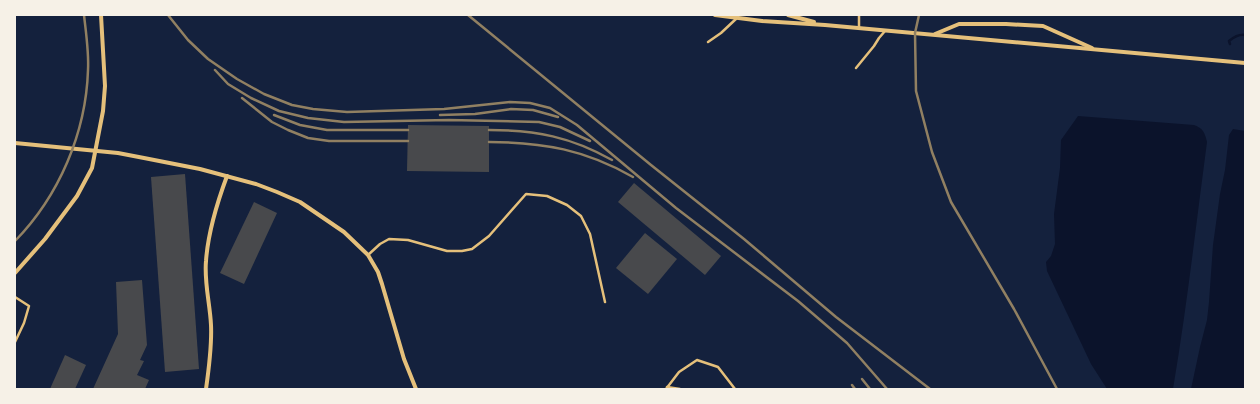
<svg xmlns="http://www.w3.org/2000/svg" width="1260" height="404" font-family="'PT Sans',sans-serif">
	<style>
		.water { fill: #0b132b }
		.lines { fill: none; stroke-linecap: round; stroke-linejoin: round }
		.stream { stroke: #0b132b; stroke-width: 2.5 }
		.building { fill: #48494c }
		.service { stroke: #e5c07b; stroke-width: 2.5 }
		.minor { stroke: #e5c07b; stroke-width: 4 }
		.rail { stroke: #918062; stroke-width: 2.5 }
	</style>
	<rect width="100%" height="100%" fill="#14213d"/>
	<g class="water">
		<path d="M1078,116L1194,125C1203,128 1205,133 1207,142C1196,224 1187,307 1173,389H1107L1091,364L1047,271L1046,262L1051,256L1055,244L1054,214L1060,168L1061,140Z"/>
		<polygon points="1233,129 1245,131 1245,389 1191,389 1200,347 1207,320 1209,302 1213,245 1220,194 1225,170 1229,135"/>
	</g>
	<g class="lines">
		<path class="stream" d="M1230,44L1229,41C1234,37 1239,34 1245,35"/>
	</g>
	<g class="building">
		<polygon points="408,125 489,126 489,172 407,171"/>
		<polygon points="185,174 199,369 165,372 151,177"/>
		<polygon points="634,183 721,256 705,275 618,202"/>
		<polygon points="254,202 277,213 244,284 220,273"/>
		<polygon points="645,233 677,259 648,294 616,268"/>
		<polygon points="142,280 147,345 140,360 144,361 137,375 149,380 145,389 93,389 118,334 116,282"/>
		<polygon points="65,355 86,365 75,389 50,389"/>
	</g>
	<g class="lines">
		<g class="service">
			<polyline points="859,15 859,28"/>
			<polyline points="708,42 721,33 737,18"/>
			<polyline points="856,68 874,46 879,38 885,31"/>
			<polyline points="368,255 380,244 389,239 408,240 447,251 462,251 472,249 489,236 526,194 547,196 567,205 581,216 590,234 605,302"/>
			<polyline points="15,297 29,306 24,323 15,342"/>
			<polyline points="667,387 680,389"/>
			<polyline points="666,389 679,372 697,360 718,367 735,389"/>
		</g>
		<g class="minor">
			<polyline points="715,15 762,21 825,25 1245,63"/>
			<polyline points="788,15 814,22"/>
			<polyline points="935,34 959,24 1006,24 1043,26 1092,48"/>
			<polyline points="15,143 118,153 144,158 200,169 256,184 277,192 300,202 344,232 368,255 378,272 382,284 404,359 416,389"/>
			<polyline points="15,273 45,239 77,196 92,168 103,111 105,86 101,15"/>
			<path d="M206,389C209,368 212,346 211,325C210,304 204,282 206,261C208,232 217,203 227,176"/>
		</g>
		<g class="rail">
			<polyline points="168,15 188,40 208,59 237,79 264,94 292,105 313,109 347,112 444,109 510,102 530,103 550,108 577,125 676,208 798,301 847,343 887,389"/>
			<polyline points="468,15 651,165 744,239 836,317 930,389"/>
			<polyline points="919,15 915,33 916,91 932,152 951,202 1014,309 1057,389"/>
			<polyline points="215,70 228,84 251,98 279,111 308,118 344,122 449,120 539,122 560,127 590,141"/>
			<polyline points="242,98 272,122 288,130 308,138 329,141 408,141"/>
			<polyline points="274,115 300,125 327,130 408,130"/>
			<polyline points="440,115 475,114 511,109 533,110 558,117"/>
			<path d="M489,130C536,130 571,137 612,160"/>
			<path d="M489,142C543,142 586,150 633,177"/>
			<path d="M15,241C59,196 86,133 88,70C89,52 86,33 84,15"/>
			<polyline points="862,379 870,389"/>
			<polyline points="852,385 855,389"/>
		</g>
	</g>
	<rect width="1260" height="404" fill="none" stroke="#f6f1e7" stroke-width="32"/>
</svg>
